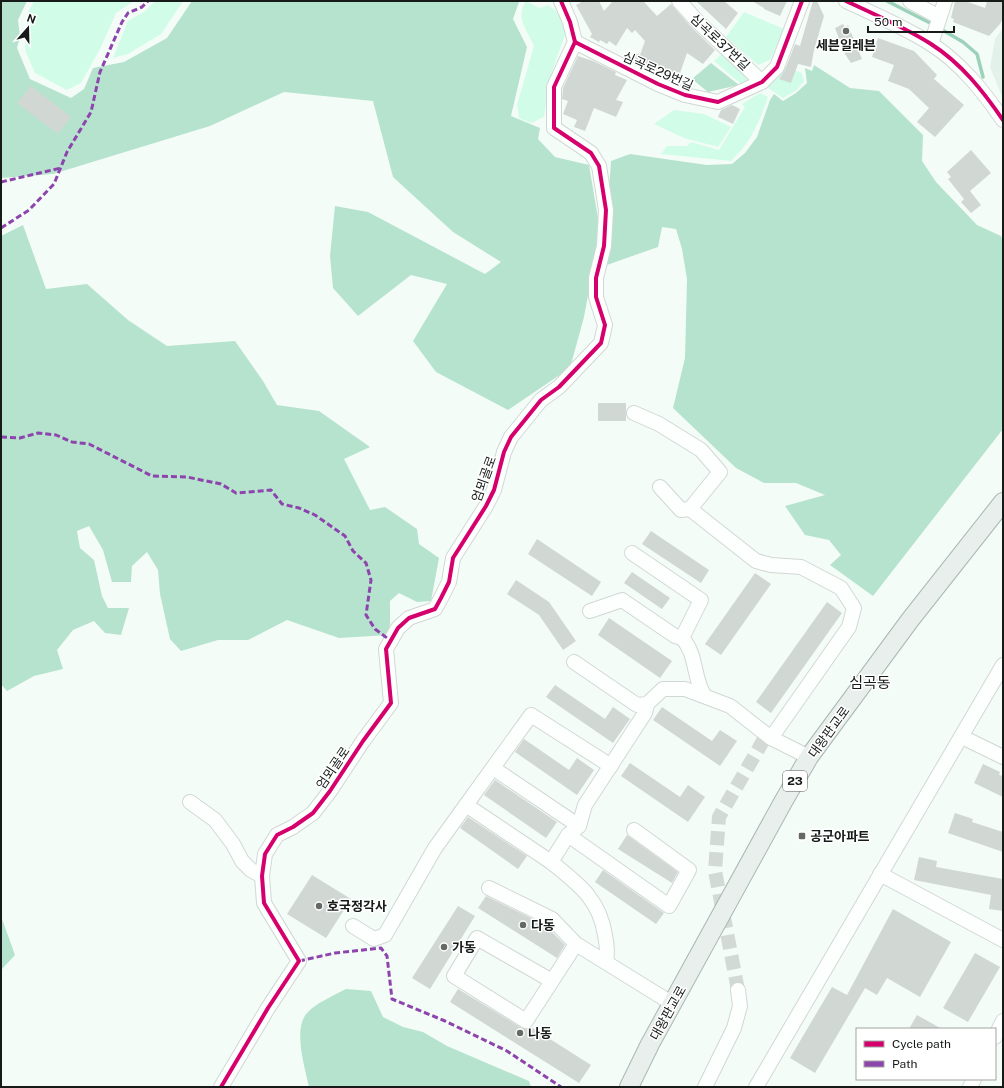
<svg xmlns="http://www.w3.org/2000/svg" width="1004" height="1088" font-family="'Public Sans','Noto Sans KR',sans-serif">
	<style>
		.built { fill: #e2f1e9 }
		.green { fill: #d1fde8 }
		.forest { fill: #b6e3ce }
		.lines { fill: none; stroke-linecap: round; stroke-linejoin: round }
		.stream { stroke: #9cd2b9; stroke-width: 3.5 }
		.building { fill: #d1d8d4 }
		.minor-tunnel { stroke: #d3dad6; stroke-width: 14; stroke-dasharray: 14 7; stroke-linecap: butt }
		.minor-casing { stroke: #d1d8d4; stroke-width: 16 }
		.major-casing { stroke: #aab7b1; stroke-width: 20 }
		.minor { stroke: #fdfffe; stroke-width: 14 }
		.major { stroke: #e9efec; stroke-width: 18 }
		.quiet { stroke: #8e44ad; stroke-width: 3; stroke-dasharray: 6 3; stroke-linecap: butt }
		.cycleway-casing { stroke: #fff; stroke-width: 6 }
		.cycleway { stroke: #d6006c; stroke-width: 4 }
		.poi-dot { fill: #646966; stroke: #fff; stroke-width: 1.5 }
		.labels { text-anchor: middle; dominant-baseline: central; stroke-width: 3; stroke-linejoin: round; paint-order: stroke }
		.shield { fill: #fff; stroke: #5c5f5d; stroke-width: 1 }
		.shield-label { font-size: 12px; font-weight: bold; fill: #161a18 }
		.street-label { font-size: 13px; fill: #161a18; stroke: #fff }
		.poi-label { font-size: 13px; font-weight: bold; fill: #161a18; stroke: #fff; text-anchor: start }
		.quarter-label { font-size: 15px; fill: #161a18; stroke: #fff }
	</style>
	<rect width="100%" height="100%" fill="#f4fcf8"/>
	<polygon class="built" points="1003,28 1003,99 990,67 995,39"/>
	<g class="green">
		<polygon points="34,1 134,1 116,13 101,47 81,83 67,90 35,73 25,50 28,12"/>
		<polygon points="155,1 183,1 161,34 128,54 113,58 128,21 145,11"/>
		<path d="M526,1L539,8L548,5L557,12L566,32L550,77L544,117L531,123L519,118L517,105L534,46C527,30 515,17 526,1Z"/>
		<polygon points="744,12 784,29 770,60 758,65 726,37"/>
		<polygon points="721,54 752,79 741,84 714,61"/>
		<polygon points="783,66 802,73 804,81 797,90 783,98 765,86"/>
		<path d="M760,93L768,97C760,121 750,144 731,161L661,154L667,146H687L691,142L719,150L745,107L742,104Z"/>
		<polygon points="674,110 704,114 731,127 718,147 684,138 654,124"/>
	</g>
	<g class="forest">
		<polygon points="1,1 27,1 18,20 20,37 17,48 30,79 71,98 84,89 93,68 124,62 167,38 192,1 518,1 519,2 513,19 527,47 511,116 540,128 538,139 555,157 589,165 600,230 584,317 570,368 508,410 436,372 413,341 447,284 411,275 358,316 333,288 330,256 335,206 368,212 485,274 501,262 453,232 393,177 373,101 284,92 210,126 53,174 1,178"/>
		<polygon points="711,63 739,85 708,92 692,79"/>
		<polygon points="814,65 850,88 879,91 923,135 922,161 936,182 977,225 1001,236 1003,241 1003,429 873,596 830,565 841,555 829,540 805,535 785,506 825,495 796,483 764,483 736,468 673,408 685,358 687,279 682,249 676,229 662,227 658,247 604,266 611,161 630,154 707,165 732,164 745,153 757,137 770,100 774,94 783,101 796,93 807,83 805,68 812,71"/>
		<polygon points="23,225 46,289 87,284 128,320 167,346 235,341 263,381 277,405 319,411 370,447 344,459 370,510 385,507 417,529 419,544 439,558 431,601 417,602 399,593 390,601 390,624 388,635 339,638 287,620 248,640 218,640 181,651 170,639 160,594 158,570 147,552 132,566 131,582 112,582 103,550 89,526 77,531 80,548 94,560 102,596 108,608 129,608 121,635 105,633 94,621 73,630 57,650 63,669 34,676 7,691 1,684 1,236"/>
		<polygon points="1,886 2,919 15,955 1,970"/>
		<path d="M346,989L371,991L383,1017L403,1027L423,1032L447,1046L529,1081L531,1087H309C305,1068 292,1027 308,1012C316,1003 335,995 346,989Z"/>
	</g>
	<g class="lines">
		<g class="stream">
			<polyline points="887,1 934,25"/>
			<polyline points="939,28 963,42 977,54 983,77"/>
		</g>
	</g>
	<g class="building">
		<polygon points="583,1 599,1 604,11 613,1 643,1 657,16 671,4 692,28 715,50 703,64 687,53 680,73 678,72 676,78 674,77 673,80 660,76 656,74 658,71 633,62 636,53 640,55 645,41 635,30 632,33 627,28 616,46 609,41 607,44 600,40 599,42 590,37 592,34 576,5"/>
		<polygon points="696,1 724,1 738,13 726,29"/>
		<polygon points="752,1 787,1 780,16 764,9 764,8"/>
		<polygon points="813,1 817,1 824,16 814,50 811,67 798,64 791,83 779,79 785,70 795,44 800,46"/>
		<polygon points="955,1 965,1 985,8 987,1 1003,1 1003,18 1000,24 989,36 953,22 954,19 951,18"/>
		<polygon points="843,24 845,27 848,25 862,59 851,63 845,54 835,28"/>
		<polygon points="878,38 914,51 937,75 934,79 964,105 935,137 917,122 929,108 909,89 888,81 894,65 872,57"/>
		<polygon points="578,56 593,61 616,72 615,75 627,80 616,100 623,102 616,117 594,108 585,131 574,127 577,120 563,114 568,101 562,99 563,88"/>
		<polygon points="31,86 71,117 58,134 17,103"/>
		<polygon points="732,105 740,109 733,124 718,117 721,110"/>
		<polygon points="971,150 991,173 970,191 981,205 971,213 961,202 964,199 948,179 951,177 947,172"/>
		<rect x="598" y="403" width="28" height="18"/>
		<polygon points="651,531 709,570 701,583 642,544"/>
		<polygon points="537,539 601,582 592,596 528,554"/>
		<polygon points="632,572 670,598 662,609 624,583"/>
		<polygon points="755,573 771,584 721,655 705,644"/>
		<polygon points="516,580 549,602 576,641 563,650 539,615 507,594"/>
		<polygon points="827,602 842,613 771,713 756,702"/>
		<polygon points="609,618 672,661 660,678 598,635"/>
		<polygon points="555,685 605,719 613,707 630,719 613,743 546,697"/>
		<polygon points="662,707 712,741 720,730 737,741 720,766 653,720"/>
		<polygon points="524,739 569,770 577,758 594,770 577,795 515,752"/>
		<polygon points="630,763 680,797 688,785 705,797 688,822 621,776"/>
		<polygon points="983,764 1000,772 999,775 1003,776 1003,797 974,783"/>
		<polygon points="495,780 557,822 546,838 484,795"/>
		<polygon points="955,813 973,819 972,822 1003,832 1003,852 948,833"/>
		<polygon points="468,817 527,856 518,869 460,828"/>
		<polygon points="627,835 678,872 672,883 618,849"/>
		<polygon points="919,857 937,861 936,867 1003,879 1003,911 989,909 991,895 914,880"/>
		<polygon points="603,870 664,913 656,924 595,882"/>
		<polygon points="312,875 351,899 326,938 287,914"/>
		<polygon points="486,896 531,918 552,932 565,945 557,958 478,908"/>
		<polygon points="458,906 475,916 430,989 412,978"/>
		<polygon points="893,909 951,942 920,997 887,978 877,995 865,988 815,1073 790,1058 832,987 847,995"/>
		<polygon points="975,953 1000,967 968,1022 943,1008"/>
		<polygon points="458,989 522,1028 526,1029 531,1027 591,1065 579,1083 450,1002"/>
		<polygon points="917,1015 942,1029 909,1029"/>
	</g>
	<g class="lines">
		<polyline class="minor-tunnel" points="738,990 715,871 719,817 767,734"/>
		<defs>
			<g id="minor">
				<polyline points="679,1 698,22 762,82"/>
				<path d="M846,1C872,13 908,29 931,44C961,63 983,91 1003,120"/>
				<polyline points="910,1 939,17"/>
				<polyline points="575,42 658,84 685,95 718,102 762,82 777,67 802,1"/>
				<polyline points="931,44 945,1"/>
				<polyline points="634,413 659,424 701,450 720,472 690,509 756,561 771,565 801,567 841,588 854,608 849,627 771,738"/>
				<polyline points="660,487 681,510 690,509"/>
				<path d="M632,553L701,600L682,638C697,654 693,677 704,695"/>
				<polyline points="590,611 622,600 675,636 682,638"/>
				<polyline points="574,662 637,705 647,704 663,689 685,689 730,706 771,738 809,757"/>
				<polyline points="962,737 1003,757"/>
				<polyline points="493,768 579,826"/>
				<polyline points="190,802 215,820 233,844 242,861 251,870 262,876"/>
				<polyline points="466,805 531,715 611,766"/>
				<polyline points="568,835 669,906 689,870 634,830"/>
				<path d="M551,862C578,884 599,898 605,935C607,945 608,952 606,962"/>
				<polyline points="880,874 1003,940"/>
				<polyline points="489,888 552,919 576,944 673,1004"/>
				<polyline points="353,926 374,939 385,935 435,848 466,805 551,862 568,835 579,826 585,805 645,713 647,704"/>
				<polyline points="552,981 477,938 454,976 526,1021 576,944"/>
				<polyline points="995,1037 1003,1021"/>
				<polyline points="221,1087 268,1008 299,961 264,903 262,876 265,854 277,835 293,827 313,813 330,791 363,741 391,703 386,649 398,628 409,618 435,609 441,598 449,582 453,558 486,506 494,490 504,452 511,437 541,400 559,387 601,343 605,325 596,297 596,278 604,246 606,210 599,166 591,153 554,128 554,87 575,42 570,22 561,1"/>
				<polyline points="705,1087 734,1028 740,1006 738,990"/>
				<polyline points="756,1087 1003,665"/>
				<polyline points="970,1087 974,1079"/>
			</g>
			<polyline id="major" points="629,1087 650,1044 783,802 809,757 910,620 1003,502"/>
		</defs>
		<use href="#minor" class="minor-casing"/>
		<use href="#major" class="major-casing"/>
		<use href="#minor" class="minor"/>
		<use href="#major" class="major"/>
		<g class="quiet">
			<polyline points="1,182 61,168"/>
			<polyline points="1,228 29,210 54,184 67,152 91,112 100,72 122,22 128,13 142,7 148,1"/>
			<polyline points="1,437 20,438 38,433 56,435 72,442 89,444 152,476 187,477 221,484 236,493 271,490 282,504 299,508 315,515 345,536 353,551 366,563 371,580 366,615 375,629 391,641"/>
			<polyline points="299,961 335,953 381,948 387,956 392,999 445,1021 507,1051 561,1087"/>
		</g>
		<defs>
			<g id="cycleway">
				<path d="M846,1C872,13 908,29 931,44C961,63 983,91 1003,120"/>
				<polyline points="575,42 658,84 685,95 718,102 762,82 777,67 802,1"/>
				<polyline points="221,1087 268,1008 299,961 264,903 262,876 265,854 277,835 293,827 313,813 330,791 363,741 391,703 386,649 398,628 409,618 435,609 441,598 449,582 453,558 486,506 494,490 504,452 511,437 541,400 559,387 601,343 605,325 596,297 596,278 604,246 606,210 599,166 591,153 554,128 554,87 575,42 570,22 561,1"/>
			</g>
		</defs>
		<use href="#cycleway" class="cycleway-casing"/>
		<use href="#cycleway" class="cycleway"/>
	</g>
	<g class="poi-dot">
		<circle cx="846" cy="31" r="4"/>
		<rect x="798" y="832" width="8" height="8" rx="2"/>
		<circle cx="319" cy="906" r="4"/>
		<circle cx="523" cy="925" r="4"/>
		<circle cx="444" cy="947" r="4"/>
		<circle cx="520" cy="1033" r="4"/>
	</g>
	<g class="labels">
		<rect class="shield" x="783" y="771" width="24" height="20" rx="3"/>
		<g class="shield-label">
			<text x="795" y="781">23</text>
		</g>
		<g class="street-label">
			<text transform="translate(720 42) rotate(43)">심곡로37번길</text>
			<text transform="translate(658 71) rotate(24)">심곡로29번길</text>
			<text transform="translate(484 479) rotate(-70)">엄뫼골로</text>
			<text transform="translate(829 732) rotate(-54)">대왕판교로</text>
			<text transform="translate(333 768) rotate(-56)">엄뫼골로</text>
			<text transform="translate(668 1013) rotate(-61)">대왕판교로</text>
		</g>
		<g class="poi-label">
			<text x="846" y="45" text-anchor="middle">세븐일레븐</text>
			<text x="810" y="836">공군아파트</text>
			<text x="327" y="906">호국정각사</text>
			<text x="531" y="925">다동</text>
			<text x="452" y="947">가동</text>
			<text x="528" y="1033">나동</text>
		</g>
		<g class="quarter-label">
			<text x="870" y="682">심곡동</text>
		</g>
	</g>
	<rect width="1004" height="1088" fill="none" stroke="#161a18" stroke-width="4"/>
	<rect x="856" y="1028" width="140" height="52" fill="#ffffff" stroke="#a2a3a3"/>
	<rect x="864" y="1041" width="20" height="6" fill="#d6006c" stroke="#a2a3a3"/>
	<text x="892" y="1048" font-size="12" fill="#161a18">Cycle path</text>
	<rect x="864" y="1061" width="20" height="6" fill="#8e44ad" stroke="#a2a3a3"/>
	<text x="892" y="1068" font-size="12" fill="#161a18">Path</text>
	<g transform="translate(28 28) rotate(20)" stroke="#ffffff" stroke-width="3" paint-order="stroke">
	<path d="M0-3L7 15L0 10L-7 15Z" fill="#161a18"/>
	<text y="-6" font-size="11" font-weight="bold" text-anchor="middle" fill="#161a18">N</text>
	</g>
	<path d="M868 26v6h86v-6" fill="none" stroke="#161a18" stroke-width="2"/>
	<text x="874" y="26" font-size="12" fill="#161a18" stroke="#ffffff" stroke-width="3" paint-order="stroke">50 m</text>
</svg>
